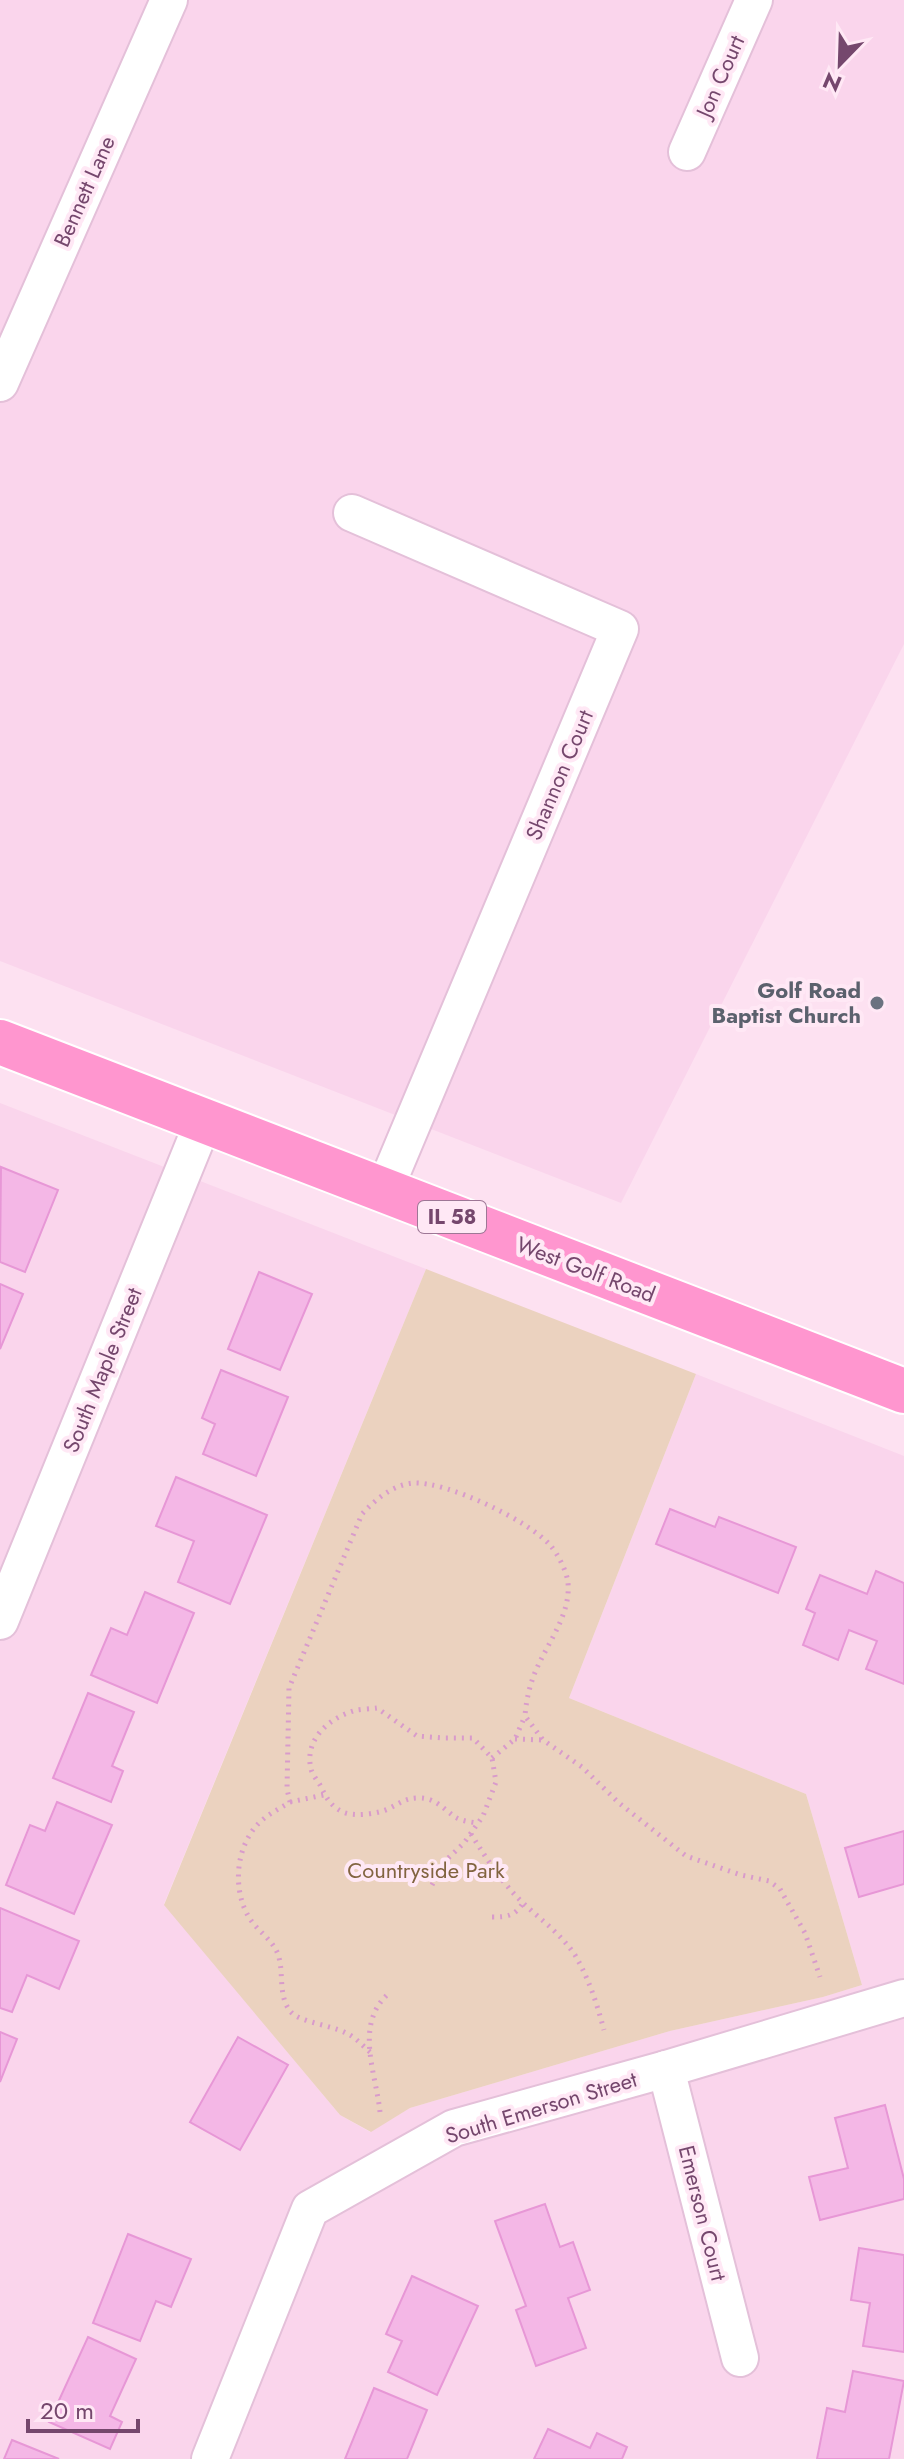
<svg xmlns="http://www.w3.org/2000/svg" width="904" height="2459" font-family="Jost,sans-serif">
	<style>
		.residential { fill: #fad5ec }
		.green { fill: #ebd2bf }
		.building { fill: #f4b7e6; stroke: #e797d6; stroke-width: 2 }
		.lines { fill: none; stroke-linecap: round; stroke-linejoin: round }
		.street-casing { stroke: #e4c0d9; stroke-width: 40 }
		.primary-casing { stroke: #fff; stroke-width: 48 }
		.path { stroke: #d99bcb; stroke-width: 5; stroke-dasharray: 2 6; stroke-linecap: butt }
		.street { stroke: #fff; stroke-width: 36 }
		.primary { stroke: #ff96cf; stroke-width: 44 }
		.worship-dot { fill: #6b7280; stroke: #ffe8f5; stroke-width: 3 }
		.labels { text-anchor: middle; dominant-baseline: central; stroke-width: 8; stroke-linejoin: round; paint-order: stroke }
		.shield { fill: #ffe8f5; stroke: #9e7796; stroke-width: 2 }
		.shield-label { font-size: 20px; font-weight: bold; fill: #75476d }
		.street-label { font-size: 22px; fill: #75476d; stroke: #ffe8f5 }
		.worship-label { font-size: 22px; font-weight: bold; fill: #5b616d; stroke: #ffe8f5; text-anchor: end }
		.park-label { font-size: 22px; fill: #826440; stroke: #ffe8f5 }
	</style>
	<rect width="100%" height="100%" fill="#fde1f1"/>
	<g class="residential">
		<polygon points="0,0 904,0 904,644 621,1203 0,961"/>
		<polygon points="0,1103 426,1269 164,1904 340,2115 370,2132 410,2108 670,2031 823,1997 862,1985 806,1794 569,1698 696,1374 904,1456 904,2459 0,2459"/>
	</g>
	<polygon class="green" points="426,1269 696,1374 569,1698 806,1794 862,1985 823,1997 670,2031 410,2108 371,2132 340,2115 164,1905"/>
	<g class="building">
		<polygon points="1,1167 58,1190 25,1272 0,1262"/>
		<polygon points="259,1272 312,1294 280,1370 228,1349"/>
		<polygon points="0,1284 23,1294 0,1349"/>
		<polygon points="221,1370 288,1397 256,1476 203,1454 215,1424 202,1418"/>
		<polygon points="176,1477 267,1515 230,1604 178,1582 194,1541 156,1526"/>
		<polygon points="670,1509 715,1527 719,1517 796,1547 778,1593 656,1544"/>
		<polygon points="876,1571 904,1583 904,1684 866,1669 877,1641 849,1630 838,1660 803,1645 815,1613 806,1609 820,1575 867,1594"/>
		<polygon points="145,1592 194,1613 157,1703 91,1675 111,1628 127,1635"/>
		<polygon points="88,1693 134,1712 112,1766 123,1771 111,1802 53,1778"/>
		<polygon points="57,1802 112,1825 74,1914 6,1885 30,1825 45,1831"/>
		<polygon points="904,1831 904,1884 859,1897 845,1848"/>
		<polygon points="0,1908 79,1941 59,1989 27,1975 12,2012 0,2008"/>
		<polygon points="0,2032 17,2039 0,2082"/>
		<polygon points="238,2037 288,2065 240,2150 190,2122"/>
		<polygon points="885,2105 904,2179 904,2199 820,2220 809,2177 848,2168 835,2118"/>
		<polygon points="545,2204 560,2247 573,2242 590,2290 568,2298 586,2348 536,2366 516,2310 526,2306 495,2221"/>
		<polygon points="128,2234 191,2259 171,2307 156,2301 140,2341 93,2323"/>
		<polygon points="859,2248 904,2255 904,2352 863,2346 870,2303 851,2300"/>
		<polygon points="412,2276 478,2306 437,2395 388,2372 402,2341 386,2334"/>
		<polygon points="88,2337 136,2359 110,2416 122,2422 110,2449 49,2422"/>
		<polygon points="853,2371 904,2381 889,2459 817,2459 827,2408 845,2412"/>
		<polygon points="374,2388 427,2410 407,2459 345,2459"/>
		<polygon points="548,2429 590,2448 597,2433 627,2447 622,2459 534,2459"/>
		<polygon points="12,2440 59,2459 4,2459"/>
	</g>
	<g class="lines">
		<defs>
			<g id="street">
				<polyline points="687,152 754,0"/>
				<polyline points="0,383 169,0"/>
				<polyline points="352,513 620,629 384,1191"/>
				<polyline points="0,1621 204,1120"/>
				<polyline points="666,2069 740,2358"/>
				<polyline points="210,2459 310,2209 454,2128 666,2069 904,1998"/>
			</g>
			<polyline id="primary" points="0,1042 904,1391"/>
		</defs>
		<use href="#street" class="street-casing"/>
		<use href="#primary" class="primary-casing"/>
		<g class="path">
			<polyline points="515,1739 543,1740"/>
			<polyline points="492,1758 515,1739 525,1716"/>
			<polyline points="290,1802 324,1795"/>
			<path d="M471,1834C486,1858 502,1883 523,1903C541,1920 560,1933 575,1955C589,1979 597,2004 604,2030"/>
			<path d="M432,1885L444,1862L464,1843L483,1816L496,1782L492,1758L473,1738H443L417,1736L377,1708C370,1709 360,1709 353,1711C328,1719 304,1740 311,1769C312,1774 317,1780 320,1785C326,1797 330,1806 343,1812C354,1817 379,1814 390,1808C400,1803 406,1798 418,1798C434,1797 444,1809 455,1817C462,1821 470,1822 478,1823"/>
			<path d="M492,1917C507,1917 515,1916 523,1903"/>
			<path d="M370,2052C362,2045 355,2037 346,2033C331,2025 298,2022 290,2011C277,1994 285,1970 277,1952C271,1939 258,1931 250,1919C232,1891 235,1847 259,1823C268,1814 279,1809 290,1802L287,1789L289,1688L362,1514C375,1500 392,1485 413,1483C446,1481 528,1520 550,1545C558,1554 567,1572 568,1583C571,1616 545,1646 534,1675C529,1688 526,1702 525,1716L543,1740L582,1767L619,1803L686,1856L741,1875L769,1881L780,1889L805,1933L820,1977"/>
			<path d="M380,2112C376,2073 354,2025 388,1994"/>
		</g>
		<use href="#street" class="street"/>
		<use href="#primary" class="primary"/>
	</g>
	<circle class="worship-dot" cx="877" cy="1003" r="8"/>
	<g class="labels">
		<rect class="shield" x="418" y="1201" width="68" height="32" rx="6"/>
		<g class="shield-label">
			<text x="452" y="1217">IL 58</text>
		</g>
		<g class="street-label">
			<text transform="translate(720 76) rotate(-66)">Jon Court</text>
			<text transform="translate(84 191) rotate(-66)">Bennett Lane</text>
			<text transform="translate(559 775) rotate(-67)">Shannon Court</text>
			<text transform="translate(586 1269) rotate(21)">West Golf Road</text>
			<text transform="translate(102 1370) rotate(-68)">South Maple Street</text>
			<text transform="translate(541 2107) rotate(-17)">South Emerson Street</text>
			<text transform="translate(703 2213) rotate(76)">Emerson Court</text>
		</g>
		<g class="worship-label">
			<text x="861" y="990">Golf Road<tspan x="861" dy="25">Baptist Church</tspan></text>
		</g>
		<g class="park-label">
			<text x="426" y="1870">Countryside Park</text>
		</g>
	</g>
	<g transform="translate(840 64) rotate(203)" stroke="#ffe8f5" stroke-width="6" paint-order="stroke">
	<path d="M0-6L14 30L0 20L-14 30Z" fill="#75476d"/>
	<text y="-12" font-size="22" font-weight="bold" text-anchor="middle" fill="#75476d">N</text>
	</g>
	<path d="M28 2419v12h110v-12" fill="none" stroke="#75476d" stroke-width="4"/>
	<text x="40" y="2419" font-size="24" fill="#75476d" stroke="#ffe8f5" stroke-width="6" paint-order="stroke">20 m</text>
</svg>
